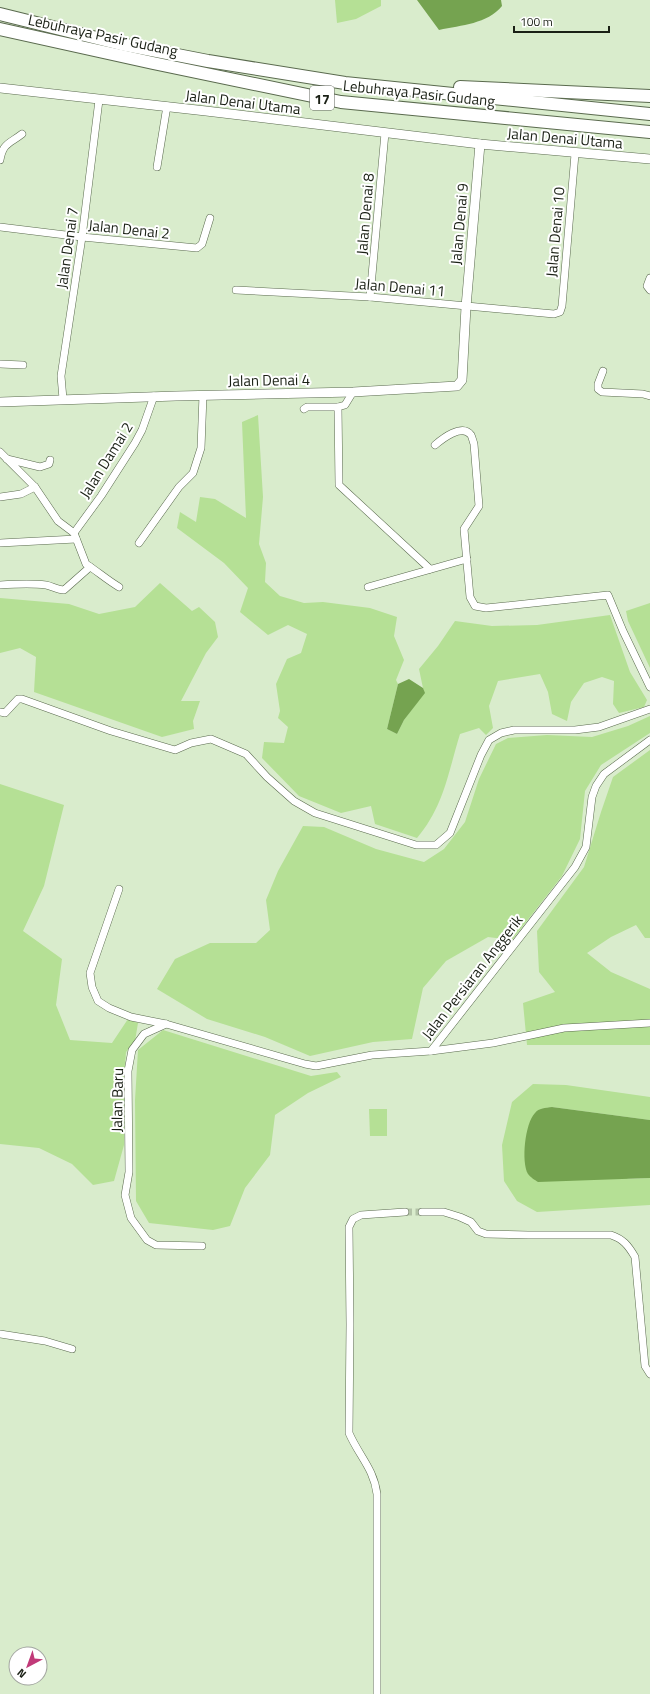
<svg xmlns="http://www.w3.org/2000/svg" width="650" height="1694" font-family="'Titillium Web',sans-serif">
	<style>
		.green { fill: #b5e095 }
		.water { fill: #75a350 }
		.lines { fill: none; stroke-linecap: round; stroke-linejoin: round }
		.street-tunnel { stroke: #b3c3a7; stroke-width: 7; stroke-dasharray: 7 3.5; stroke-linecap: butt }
		.street-casing { stroke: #5a6a4e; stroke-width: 8 }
		.secondary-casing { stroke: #5a6a4e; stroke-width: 10 }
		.highway-casing { stroke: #5a6a4e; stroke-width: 14 }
		.street { stroke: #fff; stroke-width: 7 }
		.secondary { stroke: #fff; stroke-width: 9 }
		.highway { stroke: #fff; stroke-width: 12 }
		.labels { text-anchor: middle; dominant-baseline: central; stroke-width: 4; stroke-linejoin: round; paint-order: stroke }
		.shield { fill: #fff; stroke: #5f635b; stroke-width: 1 }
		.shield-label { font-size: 14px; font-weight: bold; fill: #1a2015 }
		.street-label { font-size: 15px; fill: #1a2015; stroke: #fff }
	</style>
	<rect width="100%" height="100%" fill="#d9eccc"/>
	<g class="green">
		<polygon points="335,0 381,0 381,6 356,19 337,23"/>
		<path d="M258,415L263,497L259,544L266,563L265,582L280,596L304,603L323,602L370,608L397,617L394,636L404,660L396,680L398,684L387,729L397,734L404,720L424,693L419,669L438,646L455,621L492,626L537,625L610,615L630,672L647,700L644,707L619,713L613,704L614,681L602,677L584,683L571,702L567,721L552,714L548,692L540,674L498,681L489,706L493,728L486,735L479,728L460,734C448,773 444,806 417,838L375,824L371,806L341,813L299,796L262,758L264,742L284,743L288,727L278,718L280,711L276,684L287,659L301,653L307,634L288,625L268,635L240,612L248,588L224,563L177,528L180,512L196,522L200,497L215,499L246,518L242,422Z"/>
		<polygon points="160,583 192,611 199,607 215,622 218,637 206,653 181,701 200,701 193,721 194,729 162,737 34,692 36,657 20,648 0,653 0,598 69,604 99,614 135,607"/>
		<polygon points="650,603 650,668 628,621 626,611"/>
		<polygon points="650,716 650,733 601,765 585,791 580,839 562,876 512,940 488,937 446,961 423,988 412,1039 373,1042 310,1056 265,1037 207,1019 157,989 175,959 210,943 256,943 270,930 266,900 278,871 303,826 324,827 376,849 424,862 444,849 465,822 479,779 496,744 508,738 547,735 592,737 628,726"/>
		<polygon points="650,750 650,938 645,938 636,925 611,937 587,953 611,972 650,989 650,1045 527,1045 523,1003 555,992 539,972 537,931 584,867 601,812 613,777"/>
		<polygon points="0,784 64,805 44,886 23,931 62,959 56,1005 70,1040 112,1043 128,1019 138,1023 135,1041 126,1052 124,1081 124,1145 114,1181 93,1185 72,1164 39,1148 0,1144"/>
		<polygon points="163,1030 311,1076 337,1072 341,1077 308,1093 275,1115 270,1155 245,1188 230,1226 213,1230 149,1223 136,1201 135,1100 138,1050"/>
		<polygon points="533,1084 566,1085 650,1097 650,1120 552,1107 541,1109 628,1179 650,1178 650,1205 537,1212 517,1201 504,1181 502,1145 512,1102"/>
		<polygon points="369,1109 387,1109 387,1136 370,1136"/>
	</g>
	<g class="water">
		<path d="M417,0H501L502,6C487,24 462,25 439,30Z"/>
		<polygon points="409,679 423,688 425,693 404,720 397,734 387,729 398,684"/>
		<path d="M552,1107L650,1120V1178L538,1182C535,1180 530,1177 528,1174C521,1162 525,1123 535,1113C539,1108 545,1108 552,1107Z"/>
	</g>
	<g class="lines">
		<polyline class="street-tunnel" points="405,1212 422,1212"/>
		<defs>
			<g id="street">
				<path d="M0,160C3,143 9,144 22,134"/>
				<polyline points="157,167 167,106"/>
				<polyline points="0,227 82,237 197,248 202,244 210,218"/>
				<polyline points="650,278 647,286 650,290"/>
				<polyline points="236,290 370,297 554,314 560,312 562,306 575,154"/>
				<polyline points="370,297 385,133"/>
				<polyline points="0,364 23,365"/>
				<polyline points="603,371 598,384 598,389 602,392 643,394 650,396"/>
				<polyline points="353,392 345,405 338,407 339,485 430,569"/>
				<polyline points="63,399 61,376 82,237 99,100"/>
				<polyline points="304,409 307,407 338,407"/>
				<path d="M435,445C442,439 462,423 471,435C472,437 473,441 474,444L479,506L464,529L470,597L475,606L486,608L608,595L623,631L650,687"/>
				<path d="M0,452L35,487L58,521L74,533L86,564C97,571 107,580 119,587"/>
				<polyline points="7,459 40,467 49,464 50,460"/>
				<polyline points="0,497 21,494 35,487"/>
				<polyline points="74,533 101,496 135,443 142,430 154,396"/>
				<polyline points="0,543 76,539"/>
				<polyline points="139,543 179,487 193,473 201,448 203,395"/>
				<path d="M0,585C15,584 30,583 46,585C52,586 57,590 64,590L90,567"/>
				<polyline points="368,587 467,559"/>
				<polyline points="0,712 5,713 18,699 22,699 111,731 175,750 191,743 211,739 246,754 267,777 294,801 315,813 416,845 436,845 450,833 481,755 489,740 501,733 514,730 575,730 599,727 650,709"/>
				<polyline points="119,889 90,973 92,987 98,1001 109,1008 131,1017 166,1024 305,1064 316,1066 372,1055 431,1051 575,867 586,847 592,797 596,786 604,774 650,740"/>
				<polyline points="166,1024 144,1034 132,1050 128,1071 129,1172 125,1195 131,1218 147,1240 156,1245 202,1246"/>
				<polyline points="431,1051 493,1043 564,1028 650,1023"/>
				<path d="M422,1212H444L460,1217L471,1222L478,1231L486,1234L528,1235H611C623,1239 628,1245 635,1257L645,1366L650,1374"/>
				<polyline points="0,1334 45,1341 72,1349"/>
				<path d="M377,1694V1494C374,1469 359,1456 349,1433L350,1324L349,1227L353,1219L361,1215L405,1212"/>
			</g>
			<g id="secondary">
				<polyline points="0,88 206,111 480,144 650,159"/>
				<polyline points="0,402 176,396 353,392 457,386 462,380 466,307 480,144"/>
			</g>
			<g id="highway">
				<polyline points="0,14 121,44 208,61 345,83 650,114"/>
				<polyline points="0,29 153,63 341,102 650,132"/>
				<polyline points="460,87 650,96"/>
			</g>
		</defs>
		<use href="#street" class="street-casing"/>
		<use href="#secondary" class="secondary-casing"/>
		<use href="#highway" class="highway-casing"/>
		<use href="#street" class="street"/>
		<use href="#secondary" class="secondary"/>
		<use href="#highway" class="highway"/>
	</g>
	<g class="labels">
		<rect class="shield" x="310" y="86" width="24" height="24" rx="3"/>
		<g class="shield-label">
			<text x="322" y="98">17</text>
		</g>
		<g class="street-label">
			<text transform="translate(103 35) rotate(12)">Lebuhraya Pasir Gudang</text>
			<text transform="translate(419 93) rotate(6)">Lebuhraya Pasir Gudang</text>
			<text transform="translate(243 102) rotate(7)">Jalan Denai Utama</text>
			<text transform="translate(565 138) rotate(5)">Jalan Denai Utama</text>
			<text transform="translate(365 214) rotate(-85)">Jalan Denai 8</text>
			<text transform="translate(459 224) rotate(-85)">Jalan Denai 9</text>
			<text transform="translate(129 229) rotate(6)">Jalan Denai 2</text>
			<text transform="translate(555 232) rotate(-85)">Jalan Denai 10</text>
			<text transform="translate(67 248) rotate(-82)">Jalan Denai 7</text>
			<text transform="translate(400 287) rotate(5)">Jalan Denai 11</text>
			<text transform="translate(269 380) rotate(-1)">Jalan Denai 4</text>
			<text transform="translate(106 460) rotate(-58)">Jalan Damai 2</text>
			<text transform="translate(472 977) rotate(-52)">Jalan Persiaran Anggerik</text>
			<text transform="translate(117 1100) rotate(-89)">Jalan Baru</text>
		</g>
	</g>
	<g transform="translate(28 1666) rotate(221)"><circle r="19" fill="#ffffff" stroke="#a3a6a1"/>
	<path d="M0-3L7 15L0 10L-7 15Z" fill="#c13a79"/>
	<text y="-6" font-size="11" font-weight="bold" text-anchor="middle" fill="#1a2015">N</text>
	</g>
	<path d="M514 26v6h95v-6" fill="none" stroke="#1a2015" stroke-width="2"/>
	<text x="520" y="26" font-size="12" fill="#1a2015" stroke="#ffffff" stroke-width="3" paint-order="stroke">100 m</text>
</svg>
